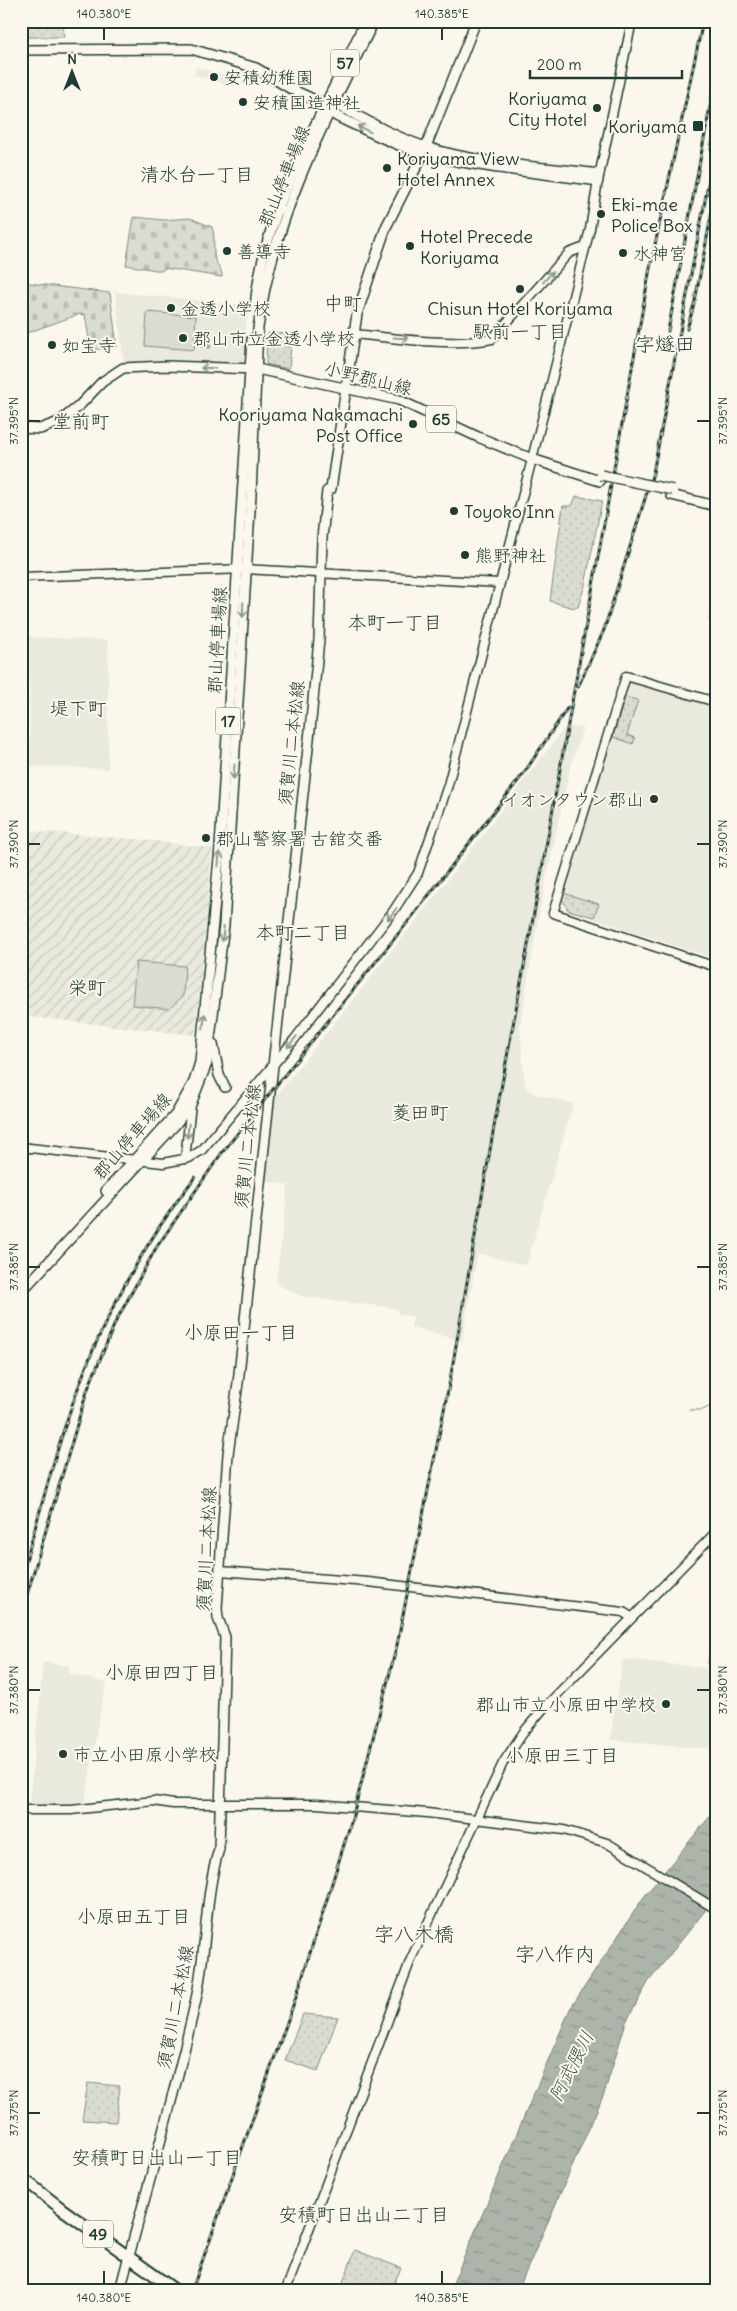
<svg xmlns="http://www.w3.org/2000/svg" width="737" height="2311" font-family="Delius,'Klee One',sans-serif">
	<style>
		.built { fill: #eae9de }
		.industrial { fill: url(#industrial-furrows) }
		.cemetery { fill: url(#cemetery-stones); stroke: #7d8c82 }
		.park { fill: url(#park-dots); stroke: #7d8c82 }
		.pitch { fill: #dbdcd1; stroke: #7d8c82 }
		.water { fill: url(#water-ripples); stroke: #74847b }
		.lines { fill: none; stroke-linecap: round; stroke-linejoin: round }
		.stream { stroke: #74847b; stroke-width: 1 }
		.tertiary-casing { stroke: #1f3d34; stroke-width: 11 }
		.secondary-casing { stroke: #1f3d34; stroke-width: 12 }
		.primary-casing { stroke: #1f3d34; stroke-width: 12 }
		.trunk-casing { stroke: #1f3d34; stroke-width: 14 }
		.tertiary { stroke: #fbf7ec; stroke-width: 8 }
		.secondary { stroke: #fbf7ec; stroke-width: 9 }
		.primary { stroke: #fbf7ec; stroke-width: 9 }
		.trunk { stroke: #fbf7ec; stroke-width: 10 }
		.rail-casing { stroke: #1f3d34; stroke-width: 3 }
		.rail { stroke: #fbf7ec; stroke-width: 1; stroke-dasharray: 4; stroke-linecap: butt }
		.primary-bridge-casing { stroke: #1f3d34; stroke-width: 12; stroke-linecap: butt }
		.primary-bridge { stroke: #fbf7ec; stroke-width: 9 }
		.oneway { stroke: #8d9a90 }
		.ticks { fill: none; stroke: #1f3d34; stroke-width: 2 }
		.poi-dot { fill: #1f3d34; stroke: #fbf7ec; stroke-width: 2 }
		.labels { text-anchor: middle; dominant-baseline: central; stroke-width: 4; stroke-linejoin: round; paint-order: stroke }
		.shield { fill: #fbf7ec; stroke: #61756b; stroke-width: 1 }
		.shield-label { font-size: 16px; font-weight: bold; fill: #1f3d34 }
		.poi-label { font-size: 18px; fill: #1f3d34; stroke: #fbf7ec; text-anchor: start }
		.street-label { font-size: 18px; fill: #1f3d34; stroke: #fbf7ec }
		.neighbourhood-label { font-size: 19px; fill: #1f3d34; stroke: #fbf7ec }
		.water-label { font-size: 19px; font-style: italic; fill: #425b52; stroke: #fbf7ec }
		.quarter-label { font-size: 20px; fill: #1f3d34; stroke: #fbf7ec }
		.neatline { fill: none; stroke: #1f3d34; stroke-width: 2 }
		.ticks-label { font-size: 12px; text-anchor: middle; fill: #1f3d34 }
	</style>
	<defs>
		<pattern id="industrial-furrows" width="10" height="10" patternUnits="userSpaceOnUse" patternTransform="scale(1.25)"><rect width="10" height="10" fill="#eae9de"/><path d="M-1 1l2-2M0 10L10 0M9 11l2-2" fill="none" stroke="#c8c9bf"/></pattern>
		<pattern id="cemetery-stones" width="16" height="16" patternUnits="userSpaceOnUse" patternTransform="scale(1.25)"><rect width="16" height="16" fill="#dbdcd1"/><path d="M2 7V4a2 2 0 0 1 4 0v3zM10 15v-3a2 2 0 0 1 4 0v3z" fill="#bcbeb4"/></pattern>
		<pattern id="park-dots" width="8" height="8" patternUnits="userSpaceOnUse" patternTransform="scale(1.25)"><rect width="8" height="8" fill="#dbdcd1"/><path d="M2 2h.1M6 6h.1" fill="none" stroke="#bcbeb4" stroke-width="1.8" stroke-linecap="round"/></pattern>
		<pattern id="water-ripples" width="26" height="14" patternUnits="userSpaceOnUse" patternTransform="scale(1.25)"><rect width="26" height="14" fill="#adb4aa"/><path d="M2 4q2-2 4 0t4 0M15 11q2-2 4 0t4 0" fill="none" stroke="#8c948b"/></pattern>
	</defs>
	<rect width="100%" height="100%" fill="#fbf7ec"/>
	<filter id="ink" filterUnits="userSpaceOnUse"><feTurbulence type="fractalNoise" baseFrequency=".02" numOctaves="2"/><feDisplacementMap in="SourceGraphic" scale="10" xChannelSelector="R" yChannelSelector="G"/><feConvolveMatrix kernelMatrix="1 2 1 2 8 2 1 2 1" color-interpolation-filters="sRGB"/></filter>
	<g filter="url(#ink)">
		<g class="built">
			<polygon points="196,67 235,78 233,86 194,75"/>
			<polygon points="115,292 247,305 244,362 124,364"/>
			<polygon points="715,593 716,593 716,624 707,621"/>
			<polygon points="29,637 108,640 108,769 30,766"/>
			<polygon points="629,680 716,706 716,959 568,910 562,899"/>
			<polygon points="565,727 583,727 570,768 541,903 520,1026 525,1086 532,1093 573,1104 527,1263 524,1265 482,1254 477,1256 462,1341 411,1327 414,1317 398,1314 396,1308 303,1297 276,1284 288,1185 263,1181 272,1101 444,885"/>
			<polygon points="21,736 23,737 21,821"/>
			<polygon points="710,1645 716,1646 716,1749 610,1740 623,1659 707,1668"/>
			<polygon points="46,1662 69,1666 69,1674 107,1683 101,1706 85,1802 81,1806 64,1807 29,1805 43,1664"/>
		</g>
		<polygon class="industrial" points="21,830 146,840 212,848 202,976 195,1035 21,1016"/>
		<g class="cemetery">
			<path d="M134,217L164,220L190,218L212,227C216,238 212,248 215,259C217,266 222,268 222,277L164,268L162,271L126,265Z"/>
			<polygon points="21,282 110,293 117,347 91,350 85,315 80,314 21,335"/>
		</g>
		<g class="park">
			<polygon points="27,21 63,21 64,37 27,37"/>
			<polygon points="269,333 292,334 289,369 266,364 267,336"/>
			<polygon points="576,496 602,501 585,585 578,607 574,608 550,601 563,506 572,506"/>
			<polygon points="625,697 638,700 627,735 635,738 633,744 613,737"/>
			<polygon points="563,893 599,904 594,917 568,910 562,899"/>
			<polygon points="303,2014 338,2017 318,2071 285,2060"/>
			<polygon points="88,2083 120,2086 116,2122 82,2120"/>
			<polygon points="355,2250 401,2268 391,2290 340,2290"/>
		</g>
		<g class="pitch">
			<polygon points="147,312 196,316 194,350 145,346"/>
			<polygon points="136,962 185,966 183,996 169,1009 132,1005"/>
		</g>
		<g class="water">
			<polygon points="203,329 211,329 210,348 202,347"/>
			<polygon points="710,1645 716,1646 716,1664 708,1663"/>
			<polygon points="716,1809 716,1897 649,1981 626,2022 604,2094 518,2290 450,2290 570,2009 643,1898"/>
		</g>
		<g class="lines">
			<polyline class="stream" points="689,1410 703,1410 716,1403"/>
			<defs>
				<g id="tertiary">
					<path d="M353,334C396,338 450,347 492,339L569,253L585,247"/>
					<polyline points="21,577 245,569 499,583"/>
					<polyline points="716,702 626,676 553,913 716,967"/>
					<polyline points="21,1147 163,1163 189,1158 202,1150 294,1040 394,910 418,873 448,785 532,459 590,229 598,181 632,21"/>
					<polyline points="185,1159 191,1104"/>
					<polyline points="220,1571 368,1582 623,1612 631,1617"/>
					<polyline points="21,1810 71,1810 154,1801 173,1804 317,1804 427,1813 564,1830 607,1843 716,1909"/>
					<polyline points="286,2290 411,1959 503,1763 523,1733 543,1709 716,1532"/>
				</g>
				<g id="secondary">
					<polyline points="21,50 191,49 256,68 293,90 324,104"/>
					<path d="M120,2290C145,2193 175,2097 196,1999C207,1950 204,1898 219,1849L225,1637L218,1618L217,1608L228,1454L238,1383L310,730L319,640L322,538L327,491L331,489L357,314L386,227L423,154L476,21"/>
				</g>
				<g id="primary">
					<path d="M329,103H333C363,118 393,137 426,147C477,164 545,167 599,174"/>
					<path d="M325,106C331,116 347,121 357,126C379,136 401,148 424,154C481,168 540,173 598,181"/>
					<path d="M255,307C264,204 325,114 365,21"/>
					<polyline points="21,428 40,429 59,422 78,407 102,382 123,368 166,366 257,369 399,400 478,437 532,459 600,481"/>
					<polyline points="671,495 716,506"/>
					<polyline points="213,1044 219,1075 225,1087"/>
					<polyline points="106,1191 176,1114 194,1082 200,1062 220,847 252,339"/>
					<path d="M21,1292L175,1125L191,1104L207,1063L224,925L251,495L258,328C273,217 325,120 374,21"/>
				</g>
				<polyline id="trunk" points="21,2177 62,2209 175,2290"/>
			</defs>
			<use href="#tertiary" class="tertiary-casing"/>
			<use href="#secondary" class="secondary-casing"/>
			<use href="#primary" class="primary-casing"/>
			<use href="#trunk" class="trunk-casing"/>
			<use href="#tertiary" class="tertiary"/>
			<use href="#secondary" class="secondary"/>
			<use href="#primary" class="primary"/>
			<use href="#trunk" class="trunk"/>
			<defs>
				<g id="rail">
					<polyline points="711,149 716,125"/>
					<polyline points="687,329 695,301 716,190"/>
					<polyline points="668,331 716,75"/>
					<polyline points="578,687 604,630 653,473 716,143"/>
					<path d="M21,1578C43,1502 62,1423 93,1350C120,1288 154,1230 195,1177"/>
					<polyline points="21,1615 87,1391 115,1323 156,1248 221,1154 411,918 524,773 568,707"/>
					<polyline points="192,2290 296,1997 328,1896 352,1819 397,1645 450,1380 495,1121 537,897 650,268 703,21"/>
				</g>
			</defs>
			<use href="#rail" class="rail-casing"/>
			<use href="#rail" class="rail"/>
			<defs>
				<polyline id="primary-bridge" points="601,475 673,490"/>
			</defs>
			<use href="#primary-bridge" class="primary-bridge-casing"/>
			<use href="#primary-bridge" class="primary-bridge"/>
		</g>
		<defs><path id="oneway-shaft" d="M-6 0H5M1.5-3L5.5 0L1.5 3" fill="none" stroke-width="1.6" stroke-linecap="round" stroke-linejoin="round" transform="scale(1.25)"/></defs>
		<g class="oneway">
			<use href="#oneway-shaft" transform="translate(364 129) rotate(-154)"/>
			<use href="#oneway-shaft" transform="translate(548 277) rotate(-48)"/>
			<use href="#oneway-shaft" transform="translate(401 338) rotate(4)"/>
			<use href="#oneway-shaft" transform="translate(208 368) rotate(-180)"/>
			<use href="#oneway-shaft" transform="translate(243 610) rotate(92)"/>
			<use href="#oneway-shaft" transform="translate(234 772) rotate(94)"/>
			<use href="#oneway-shaft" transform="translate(219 859) rotate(-85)"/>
			<use href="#oneway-shaft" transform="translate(392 914) rotate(127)"/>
			<use href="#oneway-shaft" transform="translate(223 934) rotate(96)"/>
			<use href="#oneway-shaft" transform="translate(204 1021) rotate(-84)"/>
			<use href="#oneway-shaft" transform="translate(292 1042) rotate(129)"/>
			<use href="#oneway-shaft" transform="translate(188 1131) rotate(96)"/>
		</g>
	</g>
	<path class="ticks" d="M104,28V40M442,28V40M28,421H40M697,421H710M28,844H40M697,844H710M28,1267H40M697,1267H710M28,1690H40M697,1690H710M28,2113H40M697,2113H710M104,2271V2284M442,2271V2284"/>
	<g class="poi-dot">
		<circle cx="214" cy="77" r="5"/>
		<circle cx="243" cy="102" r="5"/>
		<circle cx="597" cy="108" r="5"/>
		<rect x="692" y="120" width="12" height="12" rx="2.5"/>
		<circle cx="387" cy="168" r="5"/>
		<circle cx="601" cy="214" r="5"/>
		<circle cx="410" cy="246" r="5"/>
		<circle cx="227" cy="251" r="5"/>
		<circle cx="623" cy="253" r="5"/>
		<circle cx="520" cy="289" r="5"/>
		<circle cx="171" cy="308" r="5"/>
		<circle cx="183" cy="338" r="5"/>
		<circle cx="52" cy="345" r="5"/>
		<circle cx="413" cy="424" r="5"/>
		<circle cx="454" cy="511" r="5"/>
		<circle cx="465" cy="555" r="5"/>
		<circle cx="654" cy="799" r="5"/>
		<circle cx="206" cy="838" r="5"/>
		<circle cx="666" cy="1704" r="5"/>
		<circle cx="63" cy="1754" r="5"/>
	</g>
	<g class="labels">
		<g class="shield">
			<rect x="331" y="49.5" width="28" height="27" rx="4"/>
			<rect x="426" y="405.5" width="30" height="27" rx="4"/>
			<rect x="215.5" y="707.5" width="25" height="27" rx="4"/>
			<rect x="83" y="2220.5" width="30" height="27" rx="4"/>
		</g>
		<g class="shield-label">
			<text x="345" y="63">57</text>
			<text x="441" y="419">65</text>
			<text x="228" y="721">17</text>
			<text x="98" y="2234">49</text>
		</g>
		<g class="poi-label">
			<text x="224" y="77">安積幼稚園</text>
			<text x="587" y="98" text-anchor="end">Koriyama<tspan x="587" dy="21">City Hotel</tspan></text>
			<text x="253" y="102">安積国造神社</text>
			<text x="687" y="126" text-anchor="end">Koriyama</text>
			<text x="397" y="158">Koriyama View<tspan x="397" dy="21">Hotel Annex</tspan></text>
			<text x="611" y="204">Eki-mae<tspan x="611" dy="21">Police Box</tspan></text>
			<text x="420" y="236">Hotel Precede<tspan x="420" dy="21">Koriyama</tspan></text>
			<text x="237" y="251">善導寺</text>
			<text x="633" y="253">水神宮</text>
			<text x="181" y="308">金透小学校</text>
			<text x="520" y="308" text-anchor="middle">Chisun Hotel Koriyama</text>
			<text x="193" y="338">郡山市立金透小学校</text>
			<text x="62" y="345">如宝寺</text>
			<text x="403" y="414" text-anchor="end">Kooriyama Nakamachi<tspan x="403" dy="21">Post Office</tspan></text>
			<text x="464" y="511">Toyoko Inn</text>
			<text x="475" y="555">熊野神社</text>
			<text x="644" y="799" text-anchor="end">イオンタウン郡山</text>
			<text x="216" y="838">郡山警察署 古舘交番</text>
			<text x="656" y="1704" text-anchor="end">郡山市立小原田中学校</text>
			<text x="73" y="1754">市立小田原小学校</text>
		</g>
		<g class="street-label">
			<text transform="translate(284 176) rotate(-68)">郡山停車場線</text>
			<text transform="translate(368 378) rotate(14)">小野郡山線</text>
			<text transform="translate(217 640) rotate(-87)">郡山停車場線</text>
			<text transform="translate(291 743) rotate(-84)">須賀川二本松線</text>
			<text transform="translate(132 1136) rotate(-49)">郡山停車場線</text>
			<text transform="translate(247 1146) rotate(-84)">須賀川二本松線</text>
			<text transform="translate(206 1549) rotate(-87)">須賀川二本松線</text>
			<text transform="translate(175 2007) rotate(-79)">須賀川二本松線</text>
		</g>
		<g class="neighbourhood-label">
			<text x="197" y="174">清水台一丁目</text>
			<text x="343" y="303">中町</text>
			<text x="520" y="331">駅前一丁目</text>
			<text x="81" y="421">堂前町</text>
			<text x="395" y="622">本町一丁目</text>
			<text x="78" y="708">堤下町</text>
			<text x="303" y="932">本町二丁目</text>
			<text x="87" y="987">栄町</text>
			<text x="420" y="1112">菱田町</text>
			<text x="241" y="1332">小原田一丁目</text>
			<text x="162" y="1672">小原田四丁目</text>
			<text x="562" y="1755">小原田三丁目</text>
			<text x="134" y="1916">小原田五丁目</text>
			<text x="157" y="2157">安積町日出山一丁目</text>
			<text x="364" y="2214">安積町日出山二丁目</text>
		</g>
		<g class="water-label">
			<text transform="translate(571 2066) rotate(-63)">阿武隈川</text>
		</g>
		<g class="quarter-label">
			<text x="665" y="343">字燧田</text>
			<text x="414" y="1933">字八木橋</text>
			<text x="555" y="1953">字八作内</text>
		</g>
	</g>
	<rect width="737" height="2311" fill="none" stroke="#fbf7ec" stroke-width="55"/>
	<g transform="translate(72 72)" stroke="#fbf7ec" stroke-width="4" paint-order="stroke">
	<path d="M0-4L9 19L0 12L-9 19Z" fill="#1f3d34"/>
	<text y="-8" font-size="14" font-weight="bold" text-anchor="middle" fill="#1f3d34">N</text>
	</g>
	<path d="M530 70v8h152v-8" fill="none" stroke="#1f3d34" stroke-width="2.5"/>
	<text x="537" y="70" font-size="15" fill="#1f3d34" stroke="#fbf7ec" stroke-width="4" paint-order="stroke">200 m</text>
	<rect x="28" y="28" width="682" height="2256" class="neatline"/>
	<g class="ticks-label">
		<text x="104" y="18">140.380°E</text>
		<text x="442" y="18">140.385°E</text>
		<text transform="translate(14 421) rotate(-90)" y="4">37.395°N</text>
		<text transform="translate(723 421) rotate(-90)" y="4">37.395°N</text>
		<text transform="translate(14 844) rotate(-90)" y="4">37.390°N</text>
		<text transform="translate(723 844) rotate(-90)" y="4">37.390°N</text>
		<text transform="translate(14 1267) rotate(-90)" y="4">37.385°N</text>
		<text transform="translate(723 1267) rotate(-90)" y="4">37.385°N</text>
		<text transform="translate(14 1690) rotate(-90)" y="4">37.380°N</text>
		<text transform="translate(723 1690) rotate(-90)" y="4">37.380°N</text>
		<text transform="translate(14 2113) rotate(-90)" y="4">37.375°N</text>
		<text transform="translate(723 2113) rotate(-90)" y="4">37.375°N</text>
		<text x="104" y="2302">140.380°E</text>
		<text x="442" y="2302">140.385°E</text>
	</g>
</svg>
